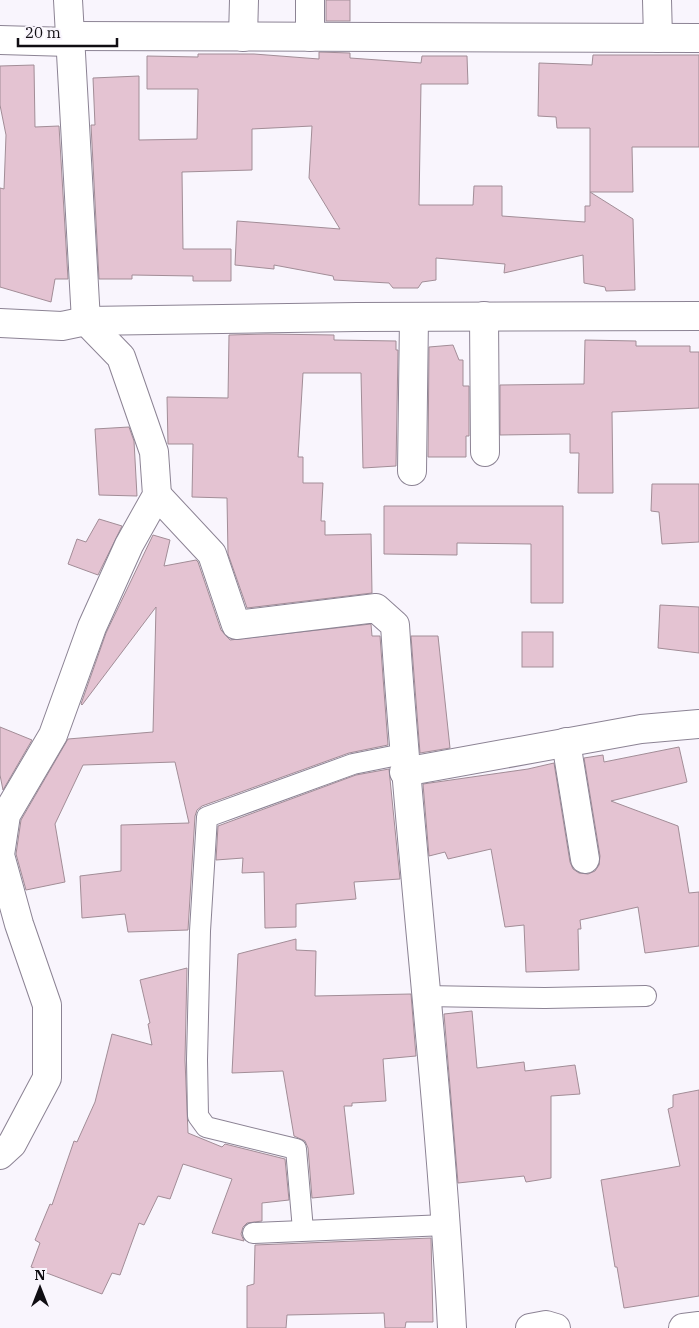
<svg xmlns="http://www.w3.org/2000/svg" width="699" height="1328" font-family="'IBM Plex Serif',serif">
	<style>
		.building { fill: #e4c3d2; stroke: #a28d97 }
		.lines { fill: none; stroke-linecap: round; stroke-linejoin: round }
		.service-casing { stroke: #8c8394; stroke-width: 22 }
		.minor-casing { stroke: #8c8394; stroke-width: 30 }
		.service { stroke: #fff; stroke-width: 20 }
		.minor { stroke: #fff; stroke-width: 28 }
	</style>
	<rect width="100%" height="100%" fill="#f9f5fd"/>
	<g class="building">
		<rect x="326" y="0" width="24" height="21"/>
		<polygon points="319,52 350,53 350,58 421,63 422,56 467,56 468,84 421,84 419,205 473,205 474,186 502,186 502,216 585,222 585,206 590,206 590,192 633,219 635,290 606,291 605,287 584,283 583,255 504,273 505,264 436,258 436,280 422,282 418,288 393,288 389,283 334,280 333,276 274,265 274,269 235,265 237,221 340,229 309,178 312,126 252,129 252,170 182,172 183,249 231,249 231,281 193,281 193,276 132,275 132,279 99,279 91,125 95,125 93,78 139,76 139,140 197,139 198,89 147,89 147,56 198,57 198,54 254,54 319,59"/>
		<polygon points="593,55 699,55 699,147 632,147 633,192 590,192 590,128 557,128 556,117 538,116 539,63 592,65"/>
		<polygon points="34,65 35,127 59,126 68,279 55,279 51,302 0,287 0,188 4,189 6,135 0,105 0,66"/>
		<polygon points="266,334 334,335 334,340 396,341 396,350 398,350 396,466 363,468 361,373 303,373 298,457 303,457 303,483 323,483 321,521 325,521 325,535 371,534 372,593 247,608 228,554 227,498 192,497 193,444 168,444 167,397 228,398 229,335"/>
		<polygon points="585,340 636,341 636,346 690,346 690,352 699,352 699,408 612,412 613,493 578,493 579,453 570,453 570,434 500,435 500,385 584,384"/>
		<polygon points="453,345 459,360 463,360 463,386 469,386 469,436 466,436 466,457 428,457 429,347"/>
		<polygon points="129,427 134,441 137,496 99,495 95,429"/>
		<polygon points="652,484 699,484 699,542 662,544 659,512 651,511"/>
		<polygon points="384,506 563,506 563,603 531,603 531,544 457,543 457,555 384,554"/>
		<polygon points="99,519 122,526 98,575 68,564 77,539 86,542"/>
		<polygon points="153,535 170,540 164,566 196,560 198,562 221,630 230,640 371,624 372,636 380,636 388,745 349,753 202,806 197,810 195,816 188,930 128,932 125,914 82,918 80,876 121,871 121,825 189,823 175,762 83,765 55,824 65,882 26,890 16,854 21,820 68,739 153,732 156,607 82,705 81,704 106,633"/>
		<polygon points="660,605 699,607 699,653 658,648"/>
		<rect x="522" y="632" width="31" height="35"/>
		<polygon points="411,636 438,636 450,748 420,753"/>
		<polygon points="0,727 32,740 3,790 0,775"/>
		<polygon points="679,747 687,782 611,801 678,826 689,893 699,892 699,946 645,953 638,907 580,920 581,929 578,929 579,970 526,972 524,925 505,927 491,849 448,859 445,852 429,856 423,784 528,769 554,763 570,862 573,869 579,873 588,874 595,871 599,865 600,856 584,758 603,755 604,762"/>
		<polygon points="389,769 400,879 354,882 356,899 296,904 296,927 265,928 264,872 242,873 243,858 216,860 218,826 356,775"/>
		<polygon points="296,939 296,950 316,951 315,996 411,994 416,1056 383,1059 386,1101 352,1103 352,1106 344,1106 354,1194 312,1198 308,1148 305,1141 294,1136 283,1071 232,1073 238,954"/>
		<polygon points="187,968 185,1060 188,1133 222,1147 225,1144 285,1159 289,1200 262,1203 262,1221 247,1223 243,1227 241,1234 244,1241 212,1233 232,1179 183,1164 170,1199 158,1196 144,1225 139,1223 120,1275 112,1273 102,1294 31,1267 40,1243 35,1240 50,1204 52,1205 74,1141 77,1142 95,1102 112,1034 152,1045 148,1024 150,1023 140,980"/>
		<polygon points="472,1011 477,1068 524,1062 525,1071 575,1065 580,1094 551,1096 551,1178 526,1182 524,1176 458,1183 444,1014"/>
		<polygon points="699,1090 699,1296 624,1308 617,1267 615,1267 601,1180 680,1166 668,1109 673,1107 673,1095"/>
		<polygon points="431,1238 433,1322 406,1322 405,1328 385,1328 384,1313 287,1315 286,1328 247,1328 247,1286 254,1284 255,1245"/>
	</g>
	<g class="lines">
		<defs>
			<g id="service">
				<polyline points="425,996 545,998 646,996"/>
				<polyline points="303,1230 296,1149 206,1127 198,1116 197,1060 200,931 207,817 353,764 403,754"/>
				<polyline points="253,1233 446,1225"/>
			</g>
			<g id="minor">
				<polyline points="657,0 658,38"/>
				<polyline points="69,36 699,38"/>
				<polyline points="243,37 244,0"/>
				<polyline points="310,37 310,0"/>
				<polyline points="0,40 69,42"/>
				<polyline points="484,316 485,452"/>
				<polyline points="0,323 62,326 86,321 357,317 699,316"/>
				<polyline points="412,471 414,317"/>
				<path d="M157,495L212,554L236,625L376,608L395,625C410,859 440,1093 452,1328"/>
				<polyline points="566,742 585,859"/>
				<polyline points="404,772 641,729 699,724"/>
				<polyline points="0,1155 12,1144 47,1078 47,1005 19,924 0,855 6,815 53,735 92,627 129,545 157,495 154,452 121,357 86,321 68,0"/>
				<polyline points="530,1328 546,1325 556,1328"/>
				<polyline points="683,1328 699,1326"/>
			</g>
		</defs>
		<use href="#service" class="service-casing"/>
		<use href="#minor" class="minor-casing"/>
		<use href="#service" class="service"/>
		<use href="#minor" class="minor"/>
	</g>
	<g transform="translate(40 1288)" stroke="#f9f5fd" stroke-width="4" paint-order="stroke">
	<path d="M0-4L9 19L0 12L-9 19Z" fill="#100d13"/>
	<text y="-8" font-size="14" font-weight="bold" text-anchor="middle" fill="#100d13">N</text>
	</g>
	<path d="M18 38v8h99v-8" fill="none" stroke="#100d13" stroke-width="2.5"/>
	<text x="25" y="38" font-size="15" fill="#100d13" stroke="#f9f5fd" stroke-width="4" paint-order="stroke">20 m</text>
</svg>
